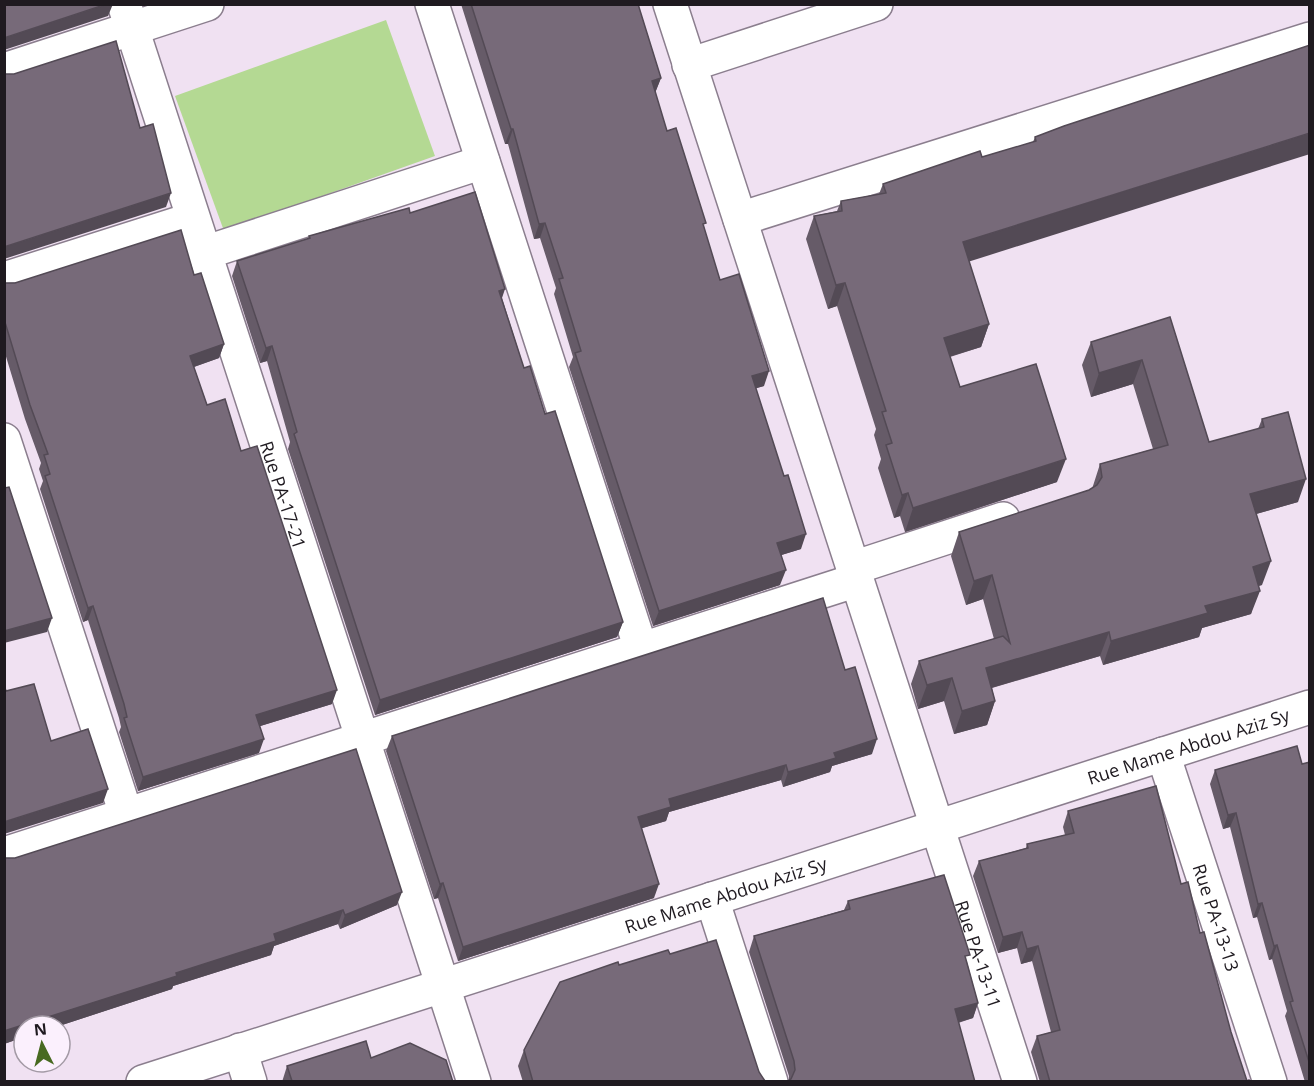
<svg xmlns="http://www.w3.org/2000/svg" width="1314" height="1086" font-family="'Open Sans',sans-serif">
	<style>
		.green { fill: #b4d993 }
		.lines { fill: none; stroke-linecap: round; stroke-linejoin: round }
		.minor-casing { stroke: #8b7e8e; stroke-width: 36 }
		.tertiary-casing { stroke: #8b7e8e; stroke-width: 36 }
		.minor { stroke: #fff; stroke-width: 33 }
		.tertiary { stroke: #fff; stroke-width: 33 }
		.wall { fill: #665b68 }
		.shaded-wall { fill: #534a55 }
		.building { fill: #776a79; stroke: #534a55; stroke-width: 1.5 }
		.labels { text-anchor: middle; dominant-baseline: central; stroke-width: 6; stroke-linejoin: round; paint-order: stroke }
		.street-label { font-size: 18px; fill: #1f1a20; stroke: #fbf0fd }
	</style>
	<rect width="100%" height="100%" fill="#f0e1f2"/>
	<polygon class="green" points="386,20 435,156 224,231 175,96"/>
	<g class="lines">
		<defs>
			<g id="minor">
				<path id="s1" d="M124,4L474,1082"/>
				<polyline points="432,4 641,649"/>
				<path id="s2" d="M670,4L1020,1082"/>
				<polyline points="689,65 876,4"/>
				<polyline points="4,70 207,4"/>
				<polyline points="740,219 1310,39"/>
				<polyline points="204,253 483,162"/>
				<polyline points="4,279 193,219"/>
				<polyline points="4,440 126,814"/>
				<polyline points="853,568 1003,519"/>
				<path id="s3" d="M1163,754L1270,1082"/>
				<polyline points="4,854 857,580"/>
				<polyline points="712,899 771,1082"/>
				<polyline points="240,1050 250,1082"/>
			</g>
			<g id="tertiary">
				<path id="s4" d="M143,1082L1310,707"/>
			</g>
		</defs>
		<use href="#minor" class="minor-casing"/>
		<use href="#tertiary" class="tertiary-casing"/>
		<use href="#minor" class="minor"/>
		<use href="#tertiary" class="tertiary"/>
	</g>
	<g class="wall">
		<polygon points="461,4 638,4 661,78 655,93 667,131 704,228 720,280 764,386 756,388 801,549 781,555 780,585 653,626 569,367 573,357 554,294 556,288 540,238 534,239 508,144 505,144"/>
		<polygon points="1064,126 969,261 989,324 981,347 950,357 960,387 1057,482 905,532 900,516 894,518 878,468 881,459 874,435 876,429 837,306 828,309 806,239 814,216 837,211 841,201 879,194 883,184 982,157 1033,142 1035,137"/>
		<polygon points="410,213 502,298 524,368 545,414 623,622 617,637 375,715 288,449 290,442 267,361 260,363 232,276 237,261 308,239 309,236"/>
		<polygon points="194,275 224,344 219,358 194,367 207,405 241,451 332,704 260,726 259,753 138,791 119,732 121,727 119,718 88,620 83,622 40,489 43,481 39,469 41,463 25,419 4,350 4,283"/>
		<polygon points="1170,317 1209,442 1258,429 1262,419 1298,502 1256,514 1262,585 1258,586 1251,614 1202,628 1199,637 1103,665 1100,656 992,688 995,701 987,725 954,734 944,701 918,709 911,684 919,661 994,639 983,599 966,605 951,556 959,532 1089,490 1092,489 1100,464 1153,449 1133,384 1091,397 1082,365 1091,342"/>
		<polygon points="392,736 872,754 832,766 830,772 783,787 781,780 669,812 666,821 642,828 654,898 458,961 438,898 434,899 386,751"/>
		<polygon points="1310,762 1310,1082 1305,1082 1285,1016 1287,1011 1272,959 1269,960 1257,917 1253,918 1230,827 1223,829 1210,784 1215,770 1302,764"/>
		<polygon points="1068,811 1181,884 1200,933 1231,1032 1247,1081 1250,1082 1040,1082 1031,1052 1037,1036 1051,1032 1032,961 1021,964 1017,948 998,953 973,876 979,861 1026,848 1027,844 1065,835 1063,827"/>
		<polygon points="4,858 397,905 340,929 338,924 274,946 271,955 173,986 172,989 59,1026 24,1026 24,1037 4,1044"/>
		<polygon points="848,901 967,962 978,1003 973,1018 789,1080 789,1076 749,952 754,936 844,910"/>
		<polygon points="670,954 765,1081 766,1082 523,1082 518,1066 524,1050 619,965"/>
		<polygon points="371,1058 453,1082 282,1082 287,1066"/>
	</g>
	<g class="shaded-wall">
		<polygon points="107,4 113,4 108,16 4,50 4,38"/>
		<polygon points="661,78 655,93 652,81"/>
		<polygon points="511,129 513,129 508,144 505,144"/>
		<polygon points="1310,133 1310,154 955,266 963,242"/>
		<polygon points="171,193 166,207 4,259 4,247"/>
		<polygon points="545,223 540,238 534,239 539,224"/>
		<polygon points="845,283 837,306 828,309 836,285"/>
		<polygon points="505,289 500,304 499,291"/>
		<polygon points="989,324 981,347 935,361 944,338"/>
		<polygon points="224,344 219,358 185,370 190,356"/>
		<polygon points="272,346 267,361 260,363 266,348"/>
		<polygon points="1142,360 1133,384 1091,397 1099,373"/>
		<polygon points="769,371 764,386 747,391 752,376"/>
		<polygon points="1066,459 1057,482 905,532 913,508"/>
		<polygon points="1306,479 1298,502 1242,518 1250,494"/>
		<polygon points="908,493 900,516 894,518 902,495"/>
		<polygon points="806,534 801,549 772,558 777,543"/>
		<polygon points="1271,561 1262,585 1244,590 1253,567"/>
		<polygon points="786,570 780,585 653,626 659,611"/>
		<polygon points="992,575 983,599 966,605 974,581"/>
		<polygon points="1260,591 1251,614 1202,628 1199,637 1103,665 1111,641 1205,606"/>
		<polygon points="93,606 88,620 83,622 88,608"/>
		<polygon points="52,618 47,632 4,643 4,631"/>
		<polygon points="623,622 617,637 375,715 380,700"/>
		<polygon points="1109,632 1100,656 977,692 986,668"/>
		<polygon points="952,678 944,701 918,709 927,685"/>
		<polygon points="337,690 332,704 251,729 256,715"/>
		<polygon points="995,701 987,725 954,734 962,711"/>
		<polygon points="264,739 259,753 138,791 143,777"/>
		<polygon points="877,739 872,754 832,766 830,772 783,787 788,772 834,753"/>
		<polygon points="786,765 781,780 669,812 666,821 633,831 638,817 669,799"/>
		<polygon points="108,789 103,803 4,834 4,822"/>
		<polygon points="1236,813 1230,827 1223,829 1228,815"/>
		<polygon points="443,883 438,898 434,899 440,884"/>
		<polygon points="659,884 654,898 458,961 463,947"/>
		<polygon points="402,892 397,905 340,929 345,915"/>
		<polygon points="1262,903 1257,917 1253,918 1258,904"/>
		<polygon points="343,910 338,924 274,946 271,955 173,986 172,989 59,1026 24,1026 24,1037 4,1044 4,1031 176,973 274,934"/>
		<polygon points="1022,932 1017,948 998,953 1003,937"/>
		<polygon points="1277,945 1272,959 1269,960 1274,946"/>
		<polygon points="1038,946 1032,961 1021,964 1027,949"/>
		<polygon points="978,1003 973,1018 949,1025 955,1009"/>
	</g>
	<g class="building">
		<polygon points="4,4 107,4 4,38"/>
		<polygon points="471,4 638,4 661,78 652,81 667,131 676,128 706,223 703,224 720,280 739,274 769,371 752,376 784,476 788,475 806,534 777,543 786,570 659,611 575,353 581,351 559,279 563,278 545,223 539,224 513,129 511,129"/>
		<polygon points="116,41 140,128 153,124 171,193 4,247 4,74 14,74"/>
		<polygon points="1310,45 1310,133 963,242 989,324 944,338 960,387 1036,364 1066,459 913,508 908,493 902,495 886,445 892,443 882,412 886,411 845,283 836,285 814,216 842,211 841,201 886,193 883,184 980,151 982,157 1036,141 1035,137 1064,126"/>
		<polygon points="475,192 505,289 499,291 524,368 530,366 545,414 555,411 623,622 380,700 294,434 297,432 272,346 266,348 237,261 310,238 309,236 409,208 410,213"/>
		<polygon points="181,230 194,275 201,273 224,344 190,356 207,405 225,399 241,451 257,446 337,690 256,715 264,739 143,777 124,718 127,717 124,704 93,606 88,608 45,476 50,474 44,455 48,454 30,405 4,319 4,283 15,283"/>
		<polygon points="1170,317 1209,442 1264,427 1262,419 1288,412 1306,479 1250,494 1271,561 1253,567 1260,591 1205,606 1208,613 1111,641 1109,632 986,668 995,701 962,711 952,678 927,685 919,661 1003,636 1010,643 992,575 974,581 959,532 1089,490 1097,485 1102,477 1100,464 1168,445 1142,360 1099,373 1091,342"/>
		<polygon points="9,487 52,618 4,631 4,488"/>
		<polygon points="823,598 845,670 855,667 877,739 834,753 836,758 788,772 786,765 669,799 671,807 638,817 659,884 463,947 443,883 440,884 392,736"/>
		<polygon points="34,684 51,741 88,729 108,789 4,822 4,685 6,691"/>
		<polygon points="1297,746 1302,764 1310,762 1310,1065 1290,1002 1293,1001 1277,945 1274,946 1262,903 1258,904 1236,813 1228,815 1215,770"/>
		<polygon points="356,749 402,892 345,915 343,910 274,934 276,941 176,973 177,976 4,1031 4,858 15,858"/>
		<polygon points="1156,786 1181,884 1188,882 1200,933 1204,932 1231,1032 1247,1081 1249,1080 1250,1082 1050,1082 1037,1036 1060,1030 1038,946 1027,949 1022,932 1003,937 979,861 1028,848 1027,844 1074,833 1068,811"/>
		<polygon points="944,875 970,955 965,956 978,1003 955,1009 975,1082 786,1082 791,1079 795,1070 794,1061 754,936 850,909 848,901"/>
		<polygon points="716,940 759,1072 765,1081 766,1082 533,1082 524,1050 560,982 618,962 619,965 668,950 670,954"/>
		<polygon points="366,1041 371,1058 410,1043 446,1060 453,1082 291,1082 292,1081 287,1066"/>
	</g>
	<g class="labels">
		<g class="street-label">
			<text stroke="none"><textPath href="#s1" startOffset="516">Rue PA-17-21</textPath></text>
			<text stroke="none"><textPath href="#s4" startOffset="1098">Rue Mame Abdou Aziz Sy</textPath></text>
			<text stroke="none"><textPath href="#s4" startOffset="612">Rue Mame Abdou Aziz Sy</textPath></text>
			<text stroke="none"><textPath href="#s3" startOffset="172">Rue PA-13-13</textPath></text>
			<text stroke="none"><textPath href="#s2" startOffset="999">Rue PA-13-11</textPath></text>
		</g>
	</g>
	<rect width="1314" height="1086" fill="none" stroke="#1f1a20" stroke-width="12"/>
	<g transform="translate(42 1044) rotate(354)"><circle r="28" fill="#fbf0fd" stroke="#a39aa5" stroke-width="1.5"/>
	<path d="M0-4.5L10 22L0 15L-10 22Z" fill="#486a21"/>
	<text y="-9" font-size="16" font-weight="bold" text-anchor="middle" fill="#1f1a20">N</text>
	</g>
</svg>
